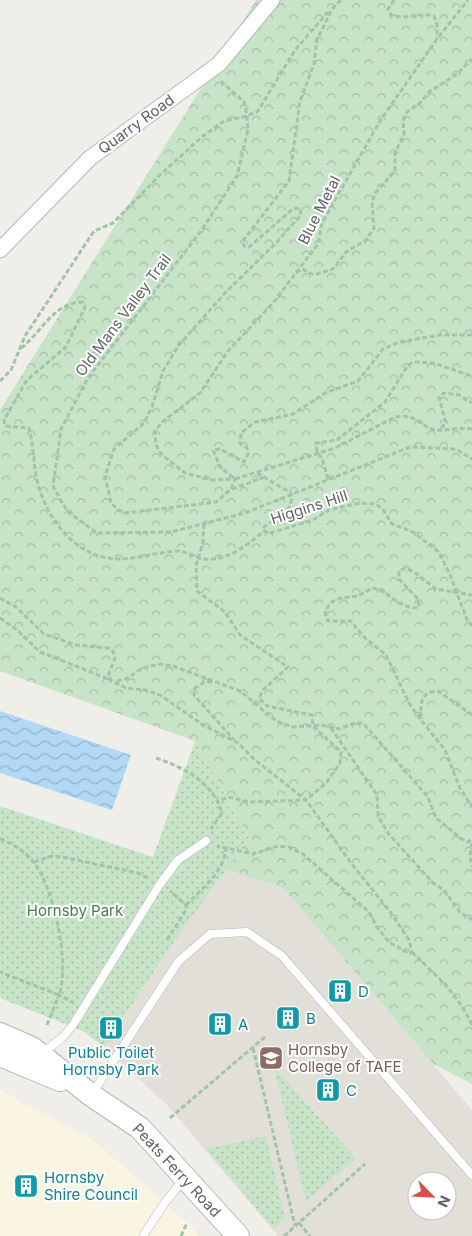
<svg xmlns="http://www.w3.org/2000/svg" width="472" height="1236" font-family="Inter,sans-serif">
	<style>
		.commercial { fill: #faf5e2 }
		.education { fill: #e2dfd9; fill-rule: evenodd }
		.forest { fill: url(#forest-crowns) }
		.park { fill: url(#park-dots) }
		.water { fill: url(#water-waves) }
		.lines { fill: none; stroke-linecap: round; stroke-linejoin: round }
		.service-casing { stroke: #b5b7ba; stroke-width: 9 }
		.minor-casing { stroke: #b5b7ba; stroke-width: 17 }
		.secondary-casing { stroke: #b4b6ba; stroke-width: 24 }
		.path { stroke: #a1c4ab; stroke-width: 3; stroke-dasharray: 5 2.5; stroke-linecap: butt }
		.service { stroke: #fff; stroke-width: 8 }
		.minor { stroke: #fff; stroke-width: 15 }
		.secondary { stroke: #fff; stroke-width: 22 }
		.labels { text-anchor: middle; dominant-baseline: central; stroke-width: 4; stroke-linejoin: round; paint-order: stroke }
		.street-label { font-size: 15px; fill: #5f6266; stroke: #fff }
		.park-label { font-size: 15px; fill: #418344; stroke: #fff }
		.culture-label { font-size: 15px; fill: #0d838f; stroke: #fff; text-anchor: start }
		.education-label { font-size: 15px; fill: #785e54; stroke: #fff; text-anchor: start }
	</style>
	<defs>
		<pattern id="forest-crowns" width="20" height="18" patternUnits="userSpaceOnUse" patternTransform="scale(1.25)"><rect width="20" height="18" fill="#c8e4c8"/><path d="M2 6a3 3 0 1 1 6 0M12 15a3 3 0 1 1 6 0" fill="none" stroke="#a6bca6"/></pattern>
		<pattern id="park-dots" width="8" height="8" patternUnits="userSpaceOnUse" patternTransform="scale(1.25)"><rect width="8" height="8" fill="#c8e4c8"/><path d="M2 2h.1M6 6h.1" fill="none" stroke="#a6bca6" stroke-width="1.8" stroke-linecap="round"/></pattern>
		<pattern id="water-waves" width="16" height="10" patternUnits="userSpaceOnUse" patternTransform="scale(1.25)"><rect width="16" height="10" fill="#b2d8f6"/><path d="M0 5q4-4 8 0t8 0" fill="none" stroke="#94b3cb"/></pattern>
	</defs>
	<rect width="100%" height="100%" fill="#efeee8"/>
	<polygon class="commercial" points="0,1090 93,1140 191,1226 199,1236 0,1236"/>
	<path class="education" d="M226,869L283,888L472,1110V1236H278L167,1105L104,1047L173,943ZM417,1181H447V1211H417Z"/>
	<polygon class="forest" points="256,0 472,0 472,1084 433,1064 283,888 226,869 249,838 195,741 0,671 0,410"/>
	<g class="park">
		<polygon points="195,741 249,838 173,943 104,1047 83,1031 0,998 0,806 153,857"/>
		<polygon points="274,1067 356,1158 306,1202"/>
		<polygon points="266,1136 285,1218 274,1229 206,1149"/>
	</g>
	<polygon class="water" points="0,711 131,755 112,810 0,773"/>
	<g class="lines">
		<defs>
			<g id="service">
				<polyline points="42,1053 62,1038 73,1025 160,884 178,860 206,841"/>
				<polyline points="92,1094 178,962 210,934 247,932 282,956 472,1175"/>
				<polyline points="143,1236 164,1204 183,1180"/>
			</g>
			<polyline id="minor" points="0,250 90,158 219,64 272,0"/>
			<g id="secondary">
				<polyline points="0,1034 32,1048 91,1095 140,1128 238,1236"/>
				<polyline points="0,1055 60,1080"/>
			</g>
		</defs>
		<use href="#service" class="service-casing"/>
		<use href="#minor" class="minor-casing"/>
		<use href="#secondary" class="secondary-casing"/>
		<g class="path">
			<polyline points="341,0 332,9 317,40 314,64 300,101 289,181 242,242 244,246 249,247 293,209 300,208 301,215 274,245 225,293 179,345 163,371 152,407 144,423 114,449 105,476 111,503 118,510 126,513 216,502 231,489 235,479 212,480 185,473 162,455 156,445 155,431 162,422 200,393 228,351 273,303 318,244 322,223 380,121 437,39 468,0"/>
			<path d="M394,0L388,9L391,15C406,20 420,12 434,16L437,24V38"/>
			<polyline points="221,81 244,102 247,116 248,130 237,176 201,231 88,378 61,429 53,486 67,511 97,533 171,532 245,513 410,447 456,449 472,459"/>
			<polyline points="296,273 302,269 314,275 333,269 346,252 366,240 374,228 372,203 375,193 395,171 395,153 404,134 403,121 407,112 421,102 429,92 457,74 472,59"/>
			<path d="M472,335H440L399,342L383,349L358,381L325,393L293,414L255,422L241,433L240,443L247,448L248,454L244,462L220,449L213,450L220,467L235,479L335,448L395,417C418,413 421,428 436,430C448,431 459,427 472,429"/>
			<path d="M21,348C43,331 53,303 82,302L85,307L66,347L27,380L4,420L5,426L29,428C34,446 33,466 38,484C48,521 77,559 119,559C138,559 157,552 175,551C185,550 195,558 204,559C226,562 249,544 264,531L270,533L313,520L329,510L360,503L375,504L382,508L392,524L413,532L439,552L451,577L467,620L472,626"/>
			<polyline points="0,381 11,370 25,336 94,231 113,223 160,175 203,136 224,121 247,116 258,111 295,50 328,12"/>
			<polyline points="441,428 446,423 439,397 444,393 459,395 472,403"/>
			<path d="M257,473L291,493C294,515 277,515 263,528L264,531"/>
			<polyline points="328,479 322,458 317,453 316,443 337,440 385,402 408,365 414,362 433,363 472,376"/>
			<polyline points="232,489 265,477"/>
			<polyline points="204,524 203,542 196,565 197,591 225,612 240,635 288,667 263,690 259,698 267,706 312,715 313,726 341,752 340,763 326,783 306,800 250,802 228,797 219,801"/>
			<polyline points="0,598 16,607 44,634 76,645 108,648 113,651 115,658 108,676 112,681 126,688 145,690 160,695 203,725 238,743 255,760 306,800 351,863 391,913 409,940 412,952 410,954 389,942 377,927 369,912 303,854 289,847 278,846 253,854 217,846"/>
			<polyline points="0,618 17,630 40,652 111,680"/>
			<polyline points="117,681 126,679 143,668 159,664 173,666 240,691 276,721 293,727 322,725 339,729 355,723 363,723 428,797 436,818 462,839 468,842 472,838"/>
			<polyline points="212,682 205,682 195,688 194,695 234,740"/>
			<path d="M472,715L438,691C419,692 422,703 420,719L445,750L460,788L472,807"/>
			<path d="M420,719L409,703L386,655L364,637L351,621H328L325,615C329,595 343,599 357,596C362,594 367,591 372,588C388,589 402,612 419,607L418,599L399,579V571L405,568L414,572L436,589L472,595"/>
			<polyline points="331,728 377,795 378,816 388,833 433,883 444,890 460,912 472,920"/>
			<path d="M156,758C183,767 214,783 222,813L211,829"/>
			<path d="M0,839C12,843 24,851 32,860C54,885 70,964 59,995L0,972"/>
			<polyline points="472,843 470,856 472,867"/>
			<polyline points="34,862 52,856 62,857 138,873 149,879"/>
			<path d="M186,905C202,889 224,872 226,848"/>
			<polyline points="167,940 186,910 186,905 170,891"/>
			<path d="M412,952C437,977 456,991 472,1025"/>
			<polyline points="47,1025 59,995 74,1003"/>
			<polyline points="253,1048 295,1226"/>
			<polyline points="170,1118 266,1036"/>
			<polyline points="299,1223 310,1236"/>
			<polyline points="181,1236 187,1223"/>
			<polyline points="284,1236 365,1164"/>
		</g>
		<use href="#service" class="service"/>
		<use href="#minor" class="minor"/>
		<use href="#secondary" class="secondary"/>
	</g>
	<defs>
		<symbol id="building-square" viewBox="-11 -11 22 22"><rect x="-9" y="-9" width="18" height="18" rx="4" fill="#0f9aa8" stroke="#fff"/><path d="M-4-6H4V6H1V3H-1V6H-4ZM-2.5-4.3h1.7v1.8h-1.7ZM.8-4.3h1.7v1.8H.8ZM-2.5-1h1.7V.8h-1.7ZM.8-1h1.7V.8H.8Z" fill="#fff"/></symbol>
		<symbol id="university-square" viewBox="-11 -11 22 22"><rect x="-9" y="-9" width="18" height="18" rx="4" fill="#8d6e63" stroke="#fff"/><path d="M0-5L7-2L0 1L-7-2ZM-4 1L0 2.5L4 1V4Q0 6-4 4Z" fill="#fff"/></symbol>
	</defs>
	<g fill-rule="evenodd">
		<use href="#building-square" x="326" y="977" width="28" height="28"/>
		<use href="#building-square" x="274" y="1004" width="28" height="28"/>
		<use href="#building-square" x="206" y="1010" width="28" height="28"/>
		<use href="#building-square" x="97" y="1014" width="28" height="28"/>
		<use href="#university-square" x="257" y="1044" width="28" height="28"/>
		<use href="#building-square" x="314" y="1076" width="28" height="28"/>
		<use href="#building-square" x="12" y="1172" width="28" height="28"/>
	</g>
	<g class="labels">
		<g class="street-label">
			<text transform="translate(136 124) rotate(-36)">Quarry Road</text>
			<text transform="translate(319 210) rotate(-63)">Blue Metal</text>
			<text transform="translate(123 315) rotate(-53)">Old Mans Valley Trail</text>
			<text transform="translate(309 507) rotate(-18)">Higgins Hill</text>
			<text transform="translate(177 1170) rotate(47)">Peats Ferry Road</text>
		</g>
		<g class="park-label">
			<text x="75" y="910">Hornsby Park</text>
		</g>
		<g class="culture-label">
			<text x="358" y="991">D</text>
			<text x="306" y="1018">B</text>
			<text x="238" y="1024">A</text>
			<text x="111" y="1052" text-anchor="middle">Public Toilet<tspan x="111" dy="17">Hornsby Park</tspan></text>
			<text x="346" y="1090">C</text>
			<text x="44" y="1177">Hornsby<tspan x="44" dy="17">Shire Council</tspan></text>
		</g>
		<g class="education-label">
			<text x="288" y="1049">Hornsby<tspan x="288" dy="17">College of TAFE</tspan></text>
		</g>
	</g>
	<g transform="translate(432 1196) rotate(114)"><circle r="24" fill="#ffffff" stroke="#bfc0c2"/>
	<path d="M0-4L9 19L0 12L-9 19Z" fill="#d65247"/>
	<text y="-8" font-size="14" font-weight="bold" text-anchor="middle" fill="#5f6266">N</text>
	</g>
</svg>
